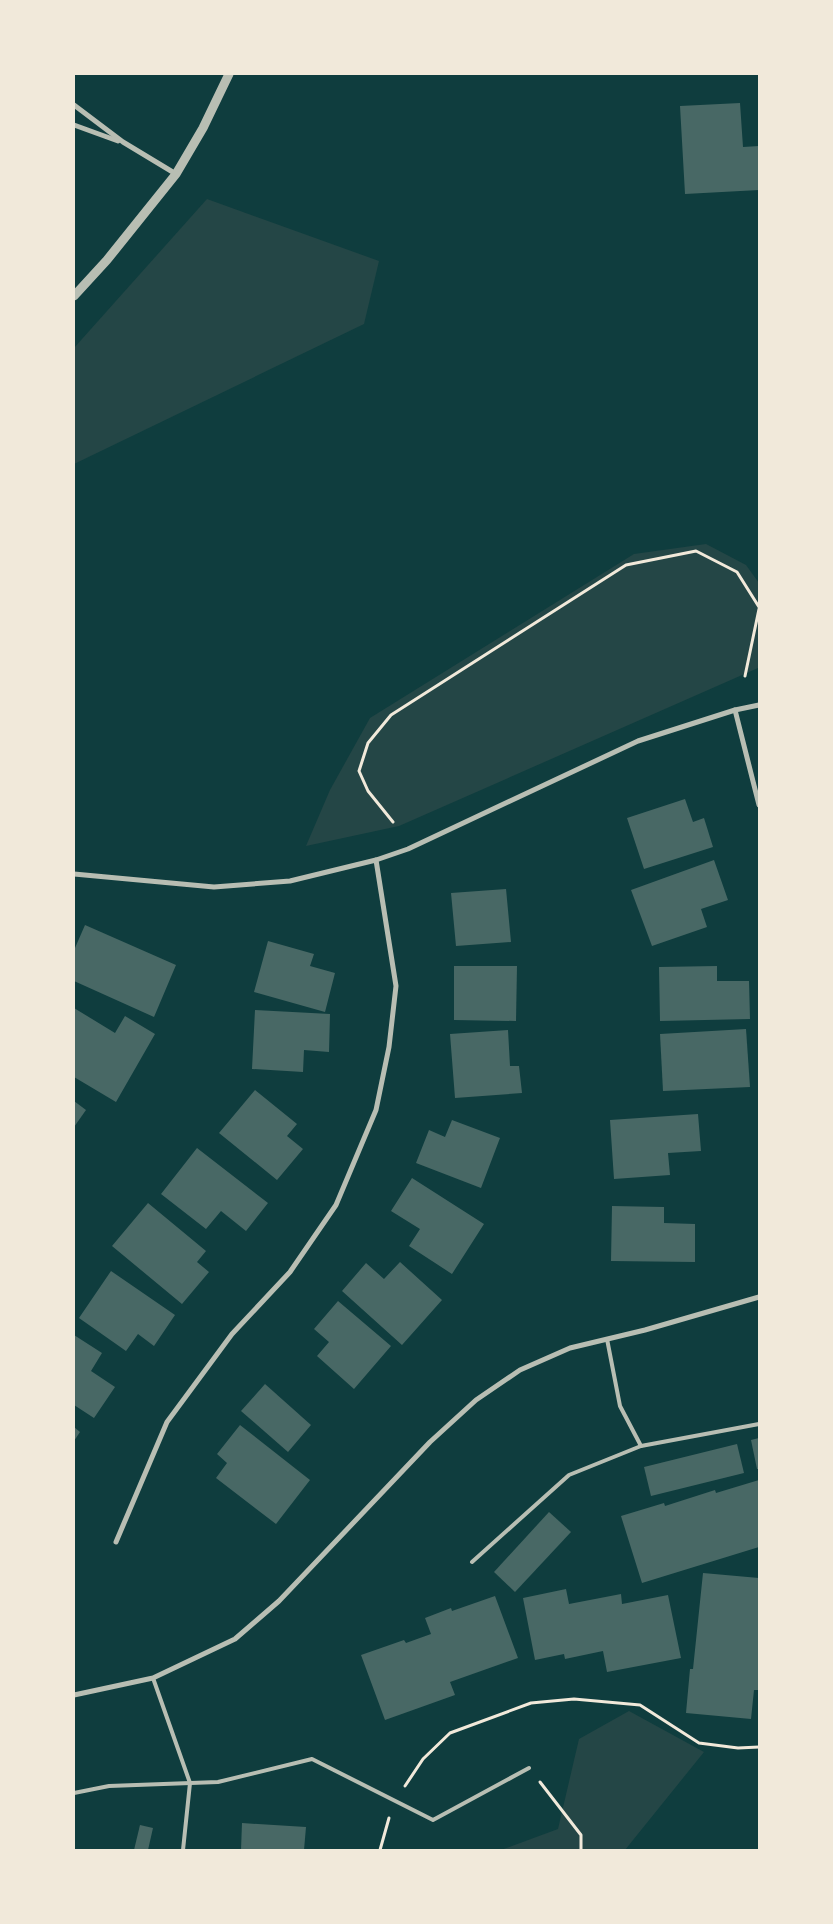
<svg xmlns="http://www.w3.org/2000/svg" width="833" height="1924" font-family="Helvetica,sans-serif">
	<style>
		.green { fill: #244646 }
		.building { fill: #486865 }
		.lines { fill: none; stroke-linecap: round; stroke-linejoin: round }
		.path { stroke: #f1e9da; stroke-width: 3 }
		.service { stroke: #b8beb3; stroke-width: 4 }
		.minor { stroke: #b8beb3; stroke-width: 5 }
		.tertiary { stroke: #b8beb3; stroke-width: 9 }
	</style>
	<rect width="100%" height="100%" fill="#0f3d3e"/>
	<g class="green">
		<polygon points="207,199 379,261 364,324 74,464 74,348"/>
		<polygon points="706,544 746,565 759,583 758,668 399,826 306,846 330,790 370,718 634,554"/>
		<polygon points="629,1711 704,1752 625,1850 501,1850 558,1829 579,1739"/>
	</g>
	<g class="building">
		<polygon points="740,103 743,147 759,146 759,190 685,194 680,106"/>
		<polygon points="685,799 693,822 704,818 713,847 644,869 627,818"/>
		<polygon points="714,860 728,900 701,909 707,927 652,946 631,890"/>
		<polygon points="506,889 511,942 456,946 451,893"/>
		<polygon points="85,925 176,965 154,1017 74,981 74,948 75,948"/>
		<polygon points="268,941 314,954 310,966 335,973 325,1012 254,992"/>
		<polygon points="454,966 517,966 516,1021 454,1020"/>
		<polygon points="717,966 717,981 749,981 750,1019 660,1021 659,967"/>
		<polygon points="74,1008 115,1033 125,1016 155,1034 116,1102 74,1077"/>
		<polygon points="255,1010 330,1014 329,1052 304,1050 303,1072 252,1069"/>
		<polygon points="746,1029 750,1087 663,1091 660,1034"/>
		<polygon points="508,1030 510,1066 519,1066 522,1093 455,1098 450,1034"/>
		<polygon points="255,1090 297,1124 287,1136 303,1149 277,1180 219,1133"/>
		<polygon points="74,1101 86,1110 74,1127"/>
		<polygon points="698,1114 701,1151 668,1153 670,1175 614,1179 610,1120"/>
		<polygon points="452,1120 500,1138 481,1188 416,1163 429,1130 445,1137"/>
		<polygon points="197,1148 268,1203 246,1231 221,1211 206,1229 161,1194"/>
		<polygon points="412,1178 484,1224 452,1274 409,1246 420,1229 391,1211"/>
		<polygon points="148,1203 206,1251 197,1262 209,1272 182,1304 112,1246"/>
		<polygon points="612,1206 664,1207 664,1223 695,1224 695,1262 611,1261"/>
		<polygon points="400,1262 442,1300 402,1345 342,1291 366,1263 384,1279"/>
		<polygon points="111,1271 175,1315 154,1346 138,1334 126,1351 79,1318"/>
		<polygon points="338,1301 391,1346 354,1389 317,1356 329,1342 314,1329"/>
		<polygon points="74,1335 102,1353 91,1371 115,1387 94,1418 74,1405"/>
		<polygon points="265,1384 311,1425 288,1452 241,1411"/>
		<polygon points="240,1425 310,1480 276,1524 216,1478 227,1463 217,1454"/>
		<polygon points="74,1427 80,1432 74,1441"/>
		<polygon points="759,1438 759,1469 757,1469 751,1440"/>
		<polygon points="737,1444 744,1473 651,1496 644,1467"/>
		<polygon points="759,1480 759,1547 642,1583 621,1516 664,1503 665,1506 715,1490 716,1493"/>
		<polygon points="549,1512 571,1532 515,1592 494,1572"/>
		<polygon points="703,1573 759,1578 759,1675 758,1690 754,1690 751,1719 686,1713 690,1669 693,1669"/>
		<polygon points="566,1589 569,1604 621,1594 622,1604 668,1595 681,1658 607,1672 603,1651 565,1659 564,1654 535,1660 523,1598"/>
		<polygon points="495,1596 518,1658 450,1682 455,1695 385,1720 361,1655 404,1640 406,1643 431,1634 425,1618 451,1608 452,1611"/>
		<polygon points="242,1823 306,1827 304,1850 241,1850"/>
		<polygon points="140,1825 153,1828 148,1850 134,1850"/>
	</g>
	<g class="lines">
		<g class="path">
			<polyline points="745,676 759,609"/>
			<polyline points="393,822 368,791 359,771 368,743 391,715 626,565 696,551 737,572 759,607"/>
			<polyline points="540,1782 581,1835 581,1850"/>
			<polyline points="405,1786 423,1759 450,1733 531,1703 574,1699 640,1705 699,1743 738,1748 759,1747"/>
			<polyline points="380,1850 389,1818"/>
		</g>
		<g class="service">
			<polyline points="607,1339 620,1406 641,1446 759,1424"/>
			<polyline points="472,1562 569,1475 641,1446"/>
			<polyline points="153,1678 190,1783 183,1850"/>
			<polyline points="74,1793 109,1786 218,1782 312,1759 433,1820 529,1768"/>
		</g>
		<g class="minor">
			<polyline points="74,105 123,142 176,174"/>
			<polyline points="74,125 118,141"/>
			<polyline points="735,710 759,805"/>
			<polyline points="74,874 214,887 290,881 376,860 408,849 638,741 735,710 759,705"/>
			<polyline points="116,1542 167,1422 232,1334 290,1272 336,1205 376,1110 389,1047 396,986 376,860"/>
			<polyline points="74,1695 153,1678 235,1639 279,1601 430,1442 476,1400 520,1370 570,1348 645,1330 759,1297"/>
		</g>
		<polyline class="tertiary" points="74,296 107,260 176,174 203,128 229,74"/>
	</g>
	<rect width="833" height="1924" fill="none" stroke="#f1e9da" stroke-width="150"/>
</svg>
